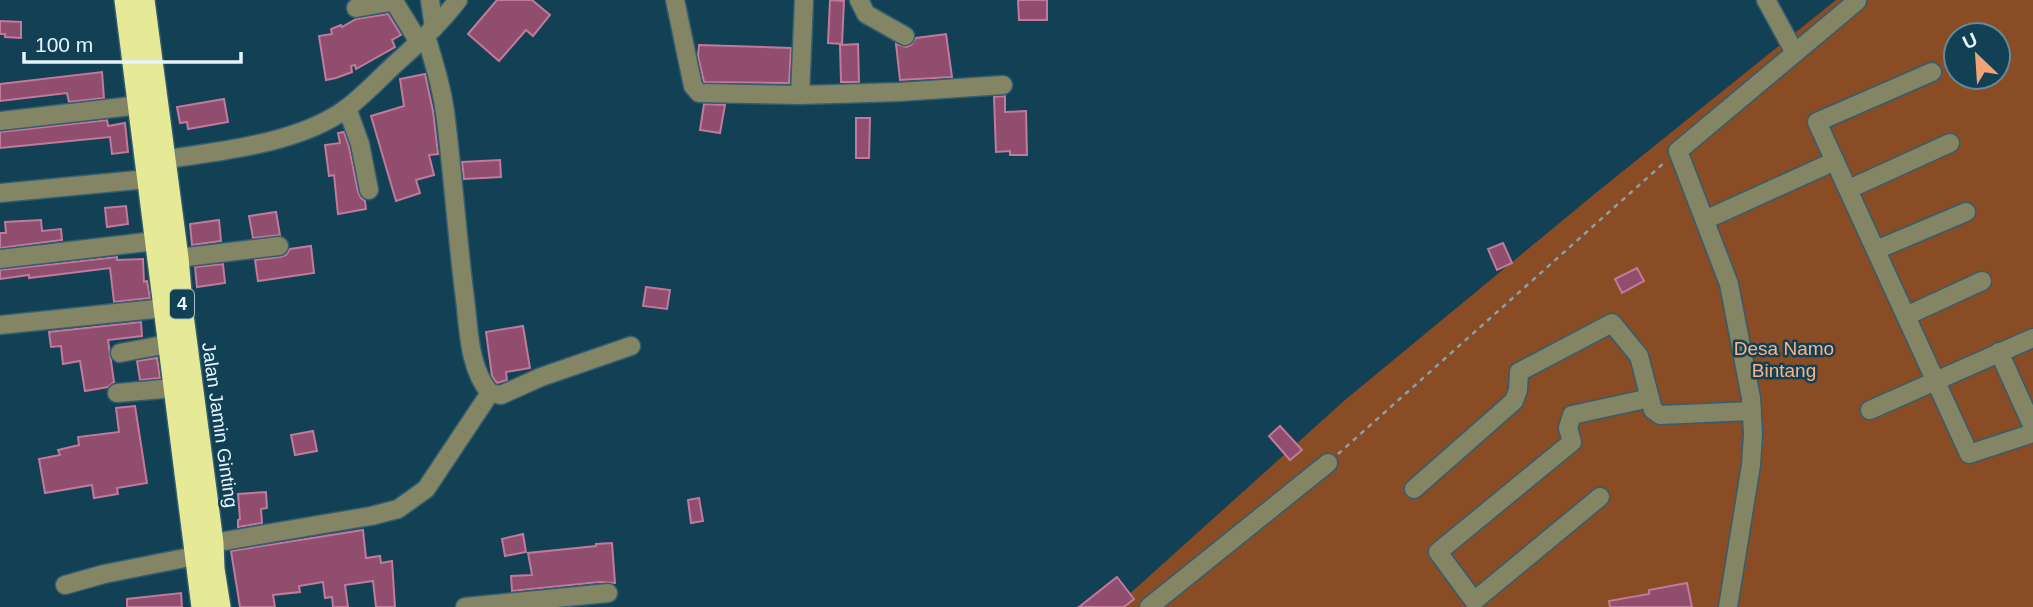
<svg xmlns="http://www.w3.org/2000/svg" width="2033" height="607" font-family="Helvetica,sans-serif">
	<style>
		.green { fill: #8a4c25; fill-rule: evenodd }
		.building { fill: #904d6e; stroke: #c17a9c; stroke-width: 2 }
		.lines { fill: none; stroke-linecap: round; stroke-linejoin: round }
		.minor-casing { stroke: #345d6f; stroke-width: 21 }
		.highway-casing { stroke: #345d6f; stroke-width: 24 }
		.path { stroke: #85a2b0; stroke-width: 2.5; stroke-dasharray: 5 5; stroke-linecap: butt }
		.minor { stroke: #838564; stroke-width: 18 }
		.highway { stroke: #e6ea97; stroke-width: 21 }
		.labels { text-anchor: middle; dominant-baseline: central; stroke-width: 5; stroke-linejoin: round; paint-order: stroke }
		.shield { fill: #124054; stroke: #a6bfca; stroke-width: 2 }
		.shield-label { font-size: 18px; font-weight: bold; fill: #e6f5fd }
		.park-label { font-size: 19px; fill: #feb185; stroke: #124054 }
		.street-label { font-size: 19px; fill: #e6f5fd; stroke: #124054 }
	</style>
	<rect width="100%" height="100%" fill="#124054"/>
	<path class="green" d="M1836,0H2033V607H1115L1345,400L1597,192ZM1956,35H1998V77H1956Z"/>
	<g class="building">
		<polygon points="497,0 532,0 550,15 533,36 526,30 499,61 468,34"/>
		<polygon points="830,0 844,1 842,44 828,43"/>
		<polygon points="1018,0 1047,0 1047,20 1019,20"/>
		<polygon points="388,14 401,35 392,40 395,47 356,69 355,65 351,66 352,72 336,78 326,80 319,36 332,34 331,29 341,25 342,27 356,19"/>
		<polygon points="0,21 21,22 21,38 5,37 5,34 0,34"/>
		<polygon points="946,34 952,77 900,80 896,44 906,47 911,45 916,38"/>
		<polygon points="858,44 859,82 841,82 840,45"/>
		<polygon points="699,45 791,48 789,83 704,82 698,56"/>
		<polygon points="102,72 104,98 69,102 67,93 0,101 0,84"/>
		<polygon points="425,74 433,111 438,154 429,155 434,175 416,180 420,193 396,201 371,116 404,106 400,79"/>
		<polygon points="1005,96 1005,112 1026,111 1027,155 1010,155 1010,151 996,152 994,97"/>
		<polygon points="224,99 228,122 188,129 187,122 180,123 177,107"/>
		<polygon points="704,104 725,105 720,133 700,130"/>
		<polygon points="856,118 870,118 869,158 856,158"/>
		<polygon points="107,120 108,126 125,123 128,152 112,154 110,137 0,148 0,132"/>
		<polygon points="344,132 349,147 358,192 361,198 365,201 366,209 338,214 334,175 329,176 325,145 340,143 338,133"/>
		<polygon points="500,160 501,177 464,179 462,162"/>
		<polygon points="126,206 128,224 107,227 105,208"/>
		<polygon points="276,212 280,235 253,238 249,216"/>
		<polygon points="41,220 42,231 61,229 62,240 0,248 0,233 6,233 5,222"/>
		<polygon points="219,220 221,241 192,245 190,224"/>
		<polygon points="1503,243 1512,263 1497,270 1488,249"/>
		<polygon points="311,246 314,273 258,281 255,260 280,257 286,255 290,249"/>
		<polygon points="117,257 117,260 143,259 144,282 147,281 150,298 114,302 110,268 29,278 29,275 0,279 0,270"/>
		<polygon points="223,264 225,283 197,287 195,267"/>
		<polygon points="1637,268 1644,281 1622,293 1615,279"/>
		<polygon points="646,287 670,290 667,309 643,306"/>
		<polygon points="141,322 142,336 108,340 114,382 108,387 85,391 80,361 63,364 61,346 51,347 49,332"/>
		<polygon points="523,326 530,368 506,372 507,380 497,383 492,376 486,332"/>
		<polygon points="157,358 160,378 140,380 137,361"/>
		<polygon points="135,406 147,483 117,488 118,494 94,498 92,485 45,493 39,459 60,455 58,450 79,445 78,437 119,432 116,408"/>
		<polygon points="1280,426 1302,450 1290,460 1269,436"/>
		<polygon points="313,431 317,451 295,455 291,435"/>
		<polygon points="266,492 267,508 261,509 262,523 238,527 238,520 240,519 238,494"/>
		<polygon points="699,498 703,521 691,523 688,500"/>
		<polygon points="363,530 366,558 380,556 381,563 392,561 395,607 376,607 373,581 345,585 348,607 333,607 332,597 325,598 323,582 299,586 300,592 273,595 275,607 240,607 231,551"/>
		<polygon points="523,534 526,552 505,556 502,539"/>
		<polygon points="612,543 615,583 599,582 512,591 511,576 532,575 528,553 596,546 596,544"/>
		<polygon points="1117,577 1134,599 1124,607 1079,607"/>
		<polygon points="1687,583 1692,607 1610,607 1609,601 1649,594 1649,590"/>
		<polygon points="181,593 182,607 127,607 127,599"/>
	</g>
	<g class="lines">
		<defs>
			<g id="minor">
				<polyline points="430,0 434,28"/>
				<polyline points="675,0 693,86 699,93 800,95 899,92 1003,85"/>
				<polyline points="859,0 866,14 905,36"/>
				<polyline points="1766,0 1795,53"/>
				<polyline points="356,8 390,2 395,3 419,42"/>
				<path d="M426,36C434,63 443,91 446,120C453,176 457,234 464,291C469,324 467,366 490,393L501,395L541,377L631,346"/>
				<polyline points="1932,72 1817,122 1969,454 2033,433"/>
				<polyline points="800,95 804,0"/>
				<polyline points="347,108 360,144 369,190"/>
				<polyline points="0,121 140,105"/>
				<path d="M153,161C213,152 298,145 347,108C364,95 379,79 394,65C417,44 439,25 458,0"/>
				<polyline points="1849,189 1950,143"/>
				<polyline points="0,193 148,179"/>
				<polyline points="1705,220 1835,161"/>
				<polyline points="1876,250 1966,212"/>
				<polyline points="178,258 279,246"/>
				<polyline points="0,259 155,241"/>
				<polyline points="1906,316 1982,281"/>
				<polyline points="0,325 164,308"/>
				<polyline points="1999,352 2033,427"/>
				<polyline points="120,353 168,344"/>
				<polyline points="117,393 174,388"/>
				<polyline points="1870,410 2033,338"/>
				<polyline points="1414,489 1514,401 1518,390 1519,372 1612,323 1639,356 1653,410 1660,415 1752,411"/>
				<polyline points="1600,497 1474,601 1438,552 1572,442 1568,428 1572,415 1650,398"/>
				<polyline points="213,543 371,516 398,509 426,489 490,393"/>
				<polyline points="65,585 104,574 195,556"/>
				<polyline points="465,607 608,593"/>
				<polyline points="1149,607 1328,463"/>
				<polyline points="1728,607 1751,465 1753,434 1751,398 1729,284 1678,151 1857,1"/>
			</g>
			<g id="highway">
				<polyline points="125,0 202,607"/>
				<polyline points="144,0 178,258 183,315 213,543 214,569 220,607"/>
			</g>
		</defs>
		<use href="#minor" class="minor-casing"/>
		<use href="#highway" class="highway-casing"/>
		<polyline class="path" points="1338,454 1665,162"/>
		<use href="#minor" class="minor"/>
		<use href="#highway" class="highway"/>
	</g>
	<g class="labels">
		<rect class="shield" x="170" y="289.5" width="24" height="29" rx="5"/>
		<g class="shield-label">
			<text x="182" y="304">4</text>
		</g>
		<g class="park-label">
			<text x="1784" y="348">Desa Namo<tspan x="1784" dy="22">Bintang</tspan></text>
		</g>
		<g class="street-label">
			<text transform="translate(220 425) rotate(82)">Jalan Jamin Ginting</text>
		</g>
	</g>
	<g transform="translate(1977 56) rotate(335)"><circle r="33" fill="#124054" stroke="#678898" stroke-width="2"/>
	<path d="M0-5L12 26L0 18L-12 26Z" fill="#efa377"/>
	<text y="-10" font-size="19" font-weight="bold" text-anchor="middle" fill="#e6f5fd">U</text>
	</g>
	<path d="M24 52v10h217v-10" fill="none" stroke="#e6f5fd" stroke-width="3.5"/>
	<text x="35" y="52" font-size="21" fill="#e6f5fd" stroke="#124054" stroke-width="5" paint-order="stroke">100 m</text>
</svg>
